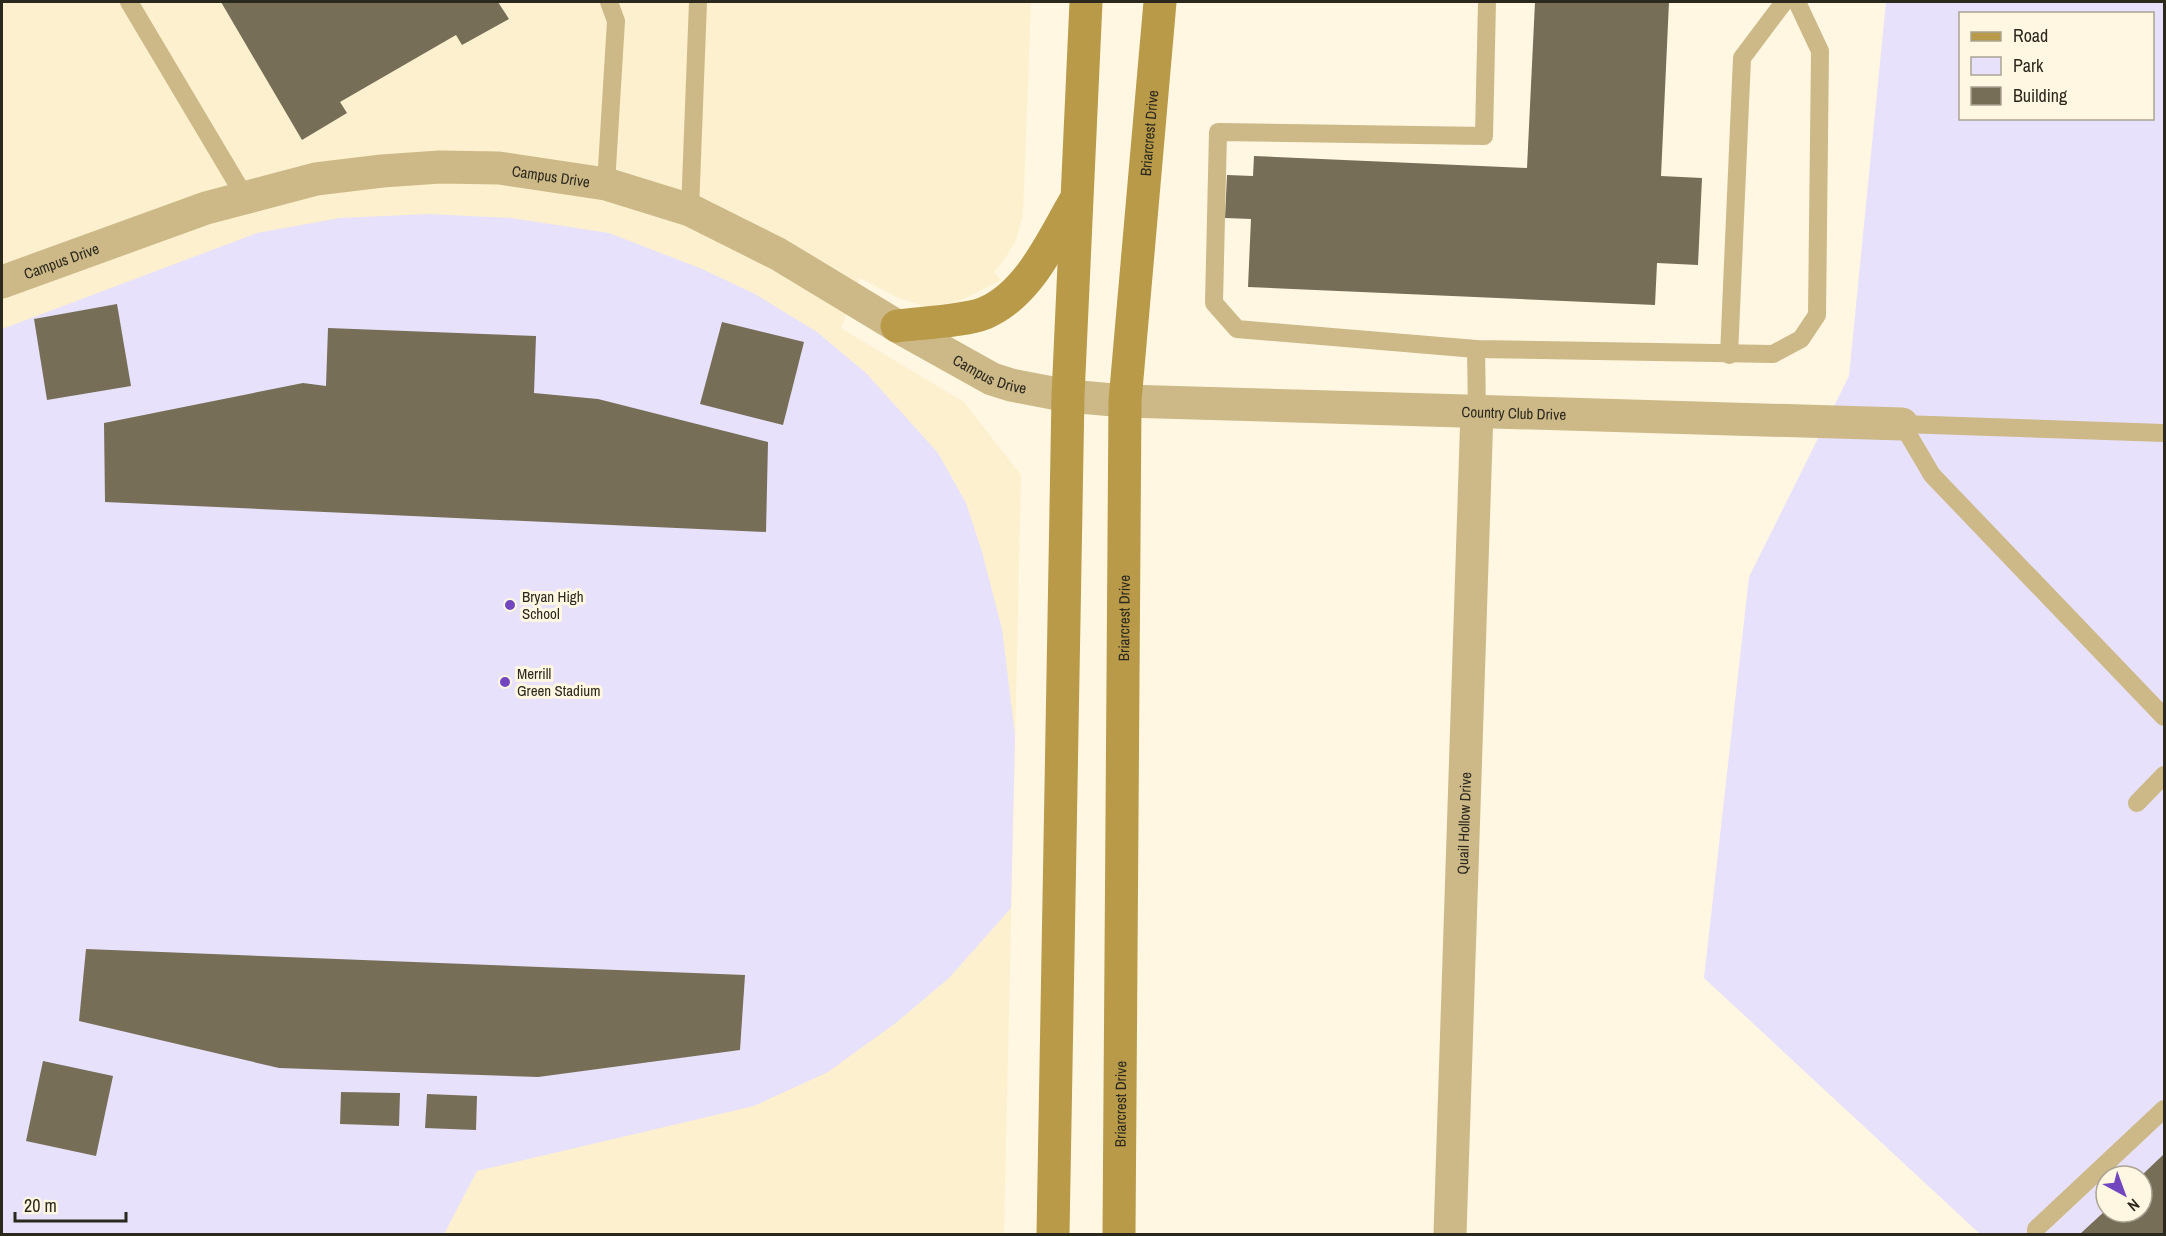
<svg xmlns="http://www.w3.org/2000/svg" width="2166" height="1236" font-family="'Archivo Narrow',sans-serif">
	<style>
		.built { fill: #fcf0cf }
		.green { fill: #e7e1fb; fill-rule: evenodd }
		.building { fill: #766e57 }
		.lines { fill: none; stroke-linecap: round; stroke-linejoin: round }
		.lane { stroke: #cdb987; stroke-width: 18 }
		.street { stroke: #cdb987; stroke-width: 33 }
		.secondary { stroke: #b89a49; stroke-width: 33 }
		.poi-dot { fill: #7146be; stroke: #fff7e2; stroke-width: 2 }
		.labels { text-anchor: middle; dominant-baseline: central; stroke-width: 6; stroke-linejoin: round; paint-order: stroke }
		.street-label { font-size: 15px; fill: #2b281e; stroke: #fff7e2 }
		.poi-label { font-size: 15px; fill: #2b281e; stroke: #fff7e2; text-anchor: start }
	</style>
	<rect width="100%" height="100%" fill="#fff7e2"/>
	<polygon class="built" points="2,2 1031,2 1023,214 1016,240 1004,260 994,272 1001,280 958,302 925,307 894,296 860,278 841,328 964,402 1021,475 1004,1234 2,1234"/>
	<g class="green">
		<path d="M1886,2H2164V1234H1980L1704,978L1749,577L1849,376ZM1960,14H2152V118H1960ZM2106,1176H2142V1212H2106Z"/>
		<polygon points="429,214 511,218 609,233 702,269 755,294 817,332 866,373 938,453 966,503 982,552 1002,629 1015,735 1011,908 949,978 897,1022 828,1072 754,1106 477,1171 444,1234 2,1234 2,329 257,233 340,218"/>
	</g>
	<g class="building">
		<polygon points="221,2 498,2 509,19 462,45 456,35 340,102 347,113 302,140"/>
		<polygon points="1535,2 1669,2 1661,176 1702,178 1698,265 1657,263 1655,305 1248,287 1251,219 1225,218 1227,175 1253,176 1254,156 1527,168"/>
		<polygon points="117,304 131,386 47,400 34,319"/>
		<polygon points="722,322 804,342 783,425 700,404"/>
		<polygon points="328,328 536,336 534,393 598,399 768,442 766,532 105,502 104,423 303,383 326,386"/>
		<polygon points="86,949 745,975 740,1050 538,1077 279,1068 79,1021"/>
		<polygon points="43,1061 113,1076 96,1156 26,1141"/>
		<polygon points="341,1092 400,1093 399,1126 340,1124"/>
		<polygon points="427,1094 477,1096 476,1130 425,1128"/>
		<polygon points="2164,1154 2164,1234 2080,1234 2106,1210 2106,1212 2142,1212 2142,1175"/>
	</g>
	<g class="lines">
		<g class="lane">
			<polyline points="129,2 245,197"/>
			<polyline points="1487,2 1484,136 1218,132 1214,303 1237,329 1476,349 1773,354 1801,339 1817,315 1820,51 1797,2"/>
			<polyline points="606,184 616,21 609,2"/>
			<polyline points="690,210 698,2"/>
			<polyline points="1476,349 1477,411"/>
			<polyline points="1729,355 1742,58 1784,2"/>
			<polyline points="1902,424 1932,475 2164,717"/>
			<polyline points="1902,424 2164,433"/>
			<polyline points="2137,803 2164,775"/>
			<polyline points="2036,1234 2036,1229 2164,1109"/>
		</g>
		<g class="street">
			<path id="s1" d="M2,282L206,208L316,179L382,171L440,167L499,168L606,184L690,210L778,254L897,326L992,379L1011,385L1068,396L1125,401L1902,424"/>
			<path id="s2" d="M1450,1234L1477,411"/>
		</g>
		<g class="secondary">
			<path d="M897,326C920,323 966,321 985,313C1029,294 1051,242 1074,203"/>
			<polyline points="1053,1234 1068,396 1086,2"/>
			<path id="s3" d="M1119,1234L1125,401L1160,2"/>
		</g>
	</g>
	<g class="poi-dot">
		<circle cx="510" cy="605" r="6"/>
		<circle cx="505" cy="682" r="6"/>
	</g>
	<g class="labels">
		<g class="street-label">
			<text stroke="none"><textPath href="#s3" startOffset="1102">Briarcrest Drive</textPath></text>
			<text stroke="none"><textPath href="#s1" startOffset="567">Campus Drive</textPath></text>
			<text stroke="none"><textPath href="#s1" startOffset="63">Campus Drive</textPath></text>
			<text stroke="none"><textPath href="#s1" startOffset="1053">Campus Drive</textPath></text>
			<text stroke="none"><textPath href="#s1" startOffset="1581">Country Club Drive</textPath></text>
			<text stroke="none"><textPath href="#s3" startOffset="616">Briarcrest Drive</textPath></text>
			<text stroke="none"><textPath href="#s2" startOffset="411">Quail Hollow Drive</textPath></text>
			<text stroke="none"><textPath href="#s3" startOffset="130">Briarcrest Drive</textPath></text>
		</g>
		<g class="poi-label">
			<text x="522" y="596">Bryan High<tspan x="522" dy="17">School</tspan></text>
			<text x="517" y="673">Merrill<tspan x="517" dy="17">Green Stadium</tspan></text>
		</g>
	</g>
	<rect width="2166" height="1236" fill="none" stroke="#2b281e" stroke-width="6"/>
	<rect x="1959" y="12" width="195" height="108" fill="#fff7e2" stroke="#aaa494" stroke-width="1.5"/>
	<rect x="1971" y="32" width="30" height="9" fill="#b89a49" stroke="#aaa494" stroke-width="1.5"/>
	<text x="2013" y="42" font-size="18" fill="#2b281e">Road</text>
	<rect x="1971" y="57" width="30" height="18" fill="#e7e1fb" stroke="#aaa494" stroke-width="1.5"/>
	<text x="2013" y="72" font-size="18" fill="#2b281e">Park</text>
	<rect x="1971" y="87" width="30" height="18" fill="#766e57" stroke="#aaa494" stroke-width="1.5"/>
	<text x="2013" y="102" font-size="18" fill="#2b281e">Building</text>
	<g transform="translate(2124 1194) rotate(139)"><circle r="28" fill="#fff7e2" stroke="#aaa494" stroke-width="1.5"/>
	<path d="M0-4.5L10 22L0 15L-10 22Z" fill="#7146be"/>
	<text y="-9" font-size="16" font-weight="bold" text-anchor="middle" fill="#2b281e">N</text>
	</g>
	<path d="M15 1212v9h111v-9" fill="none" stroke="#2b281e" stroke-width="3"/>
	<text x="24" y="1212" font-size="18" fill="#2b281e" stroke="#fff7e2" stroke-width="4.5" paint-order="stroke">20 m</text>
</svg>
